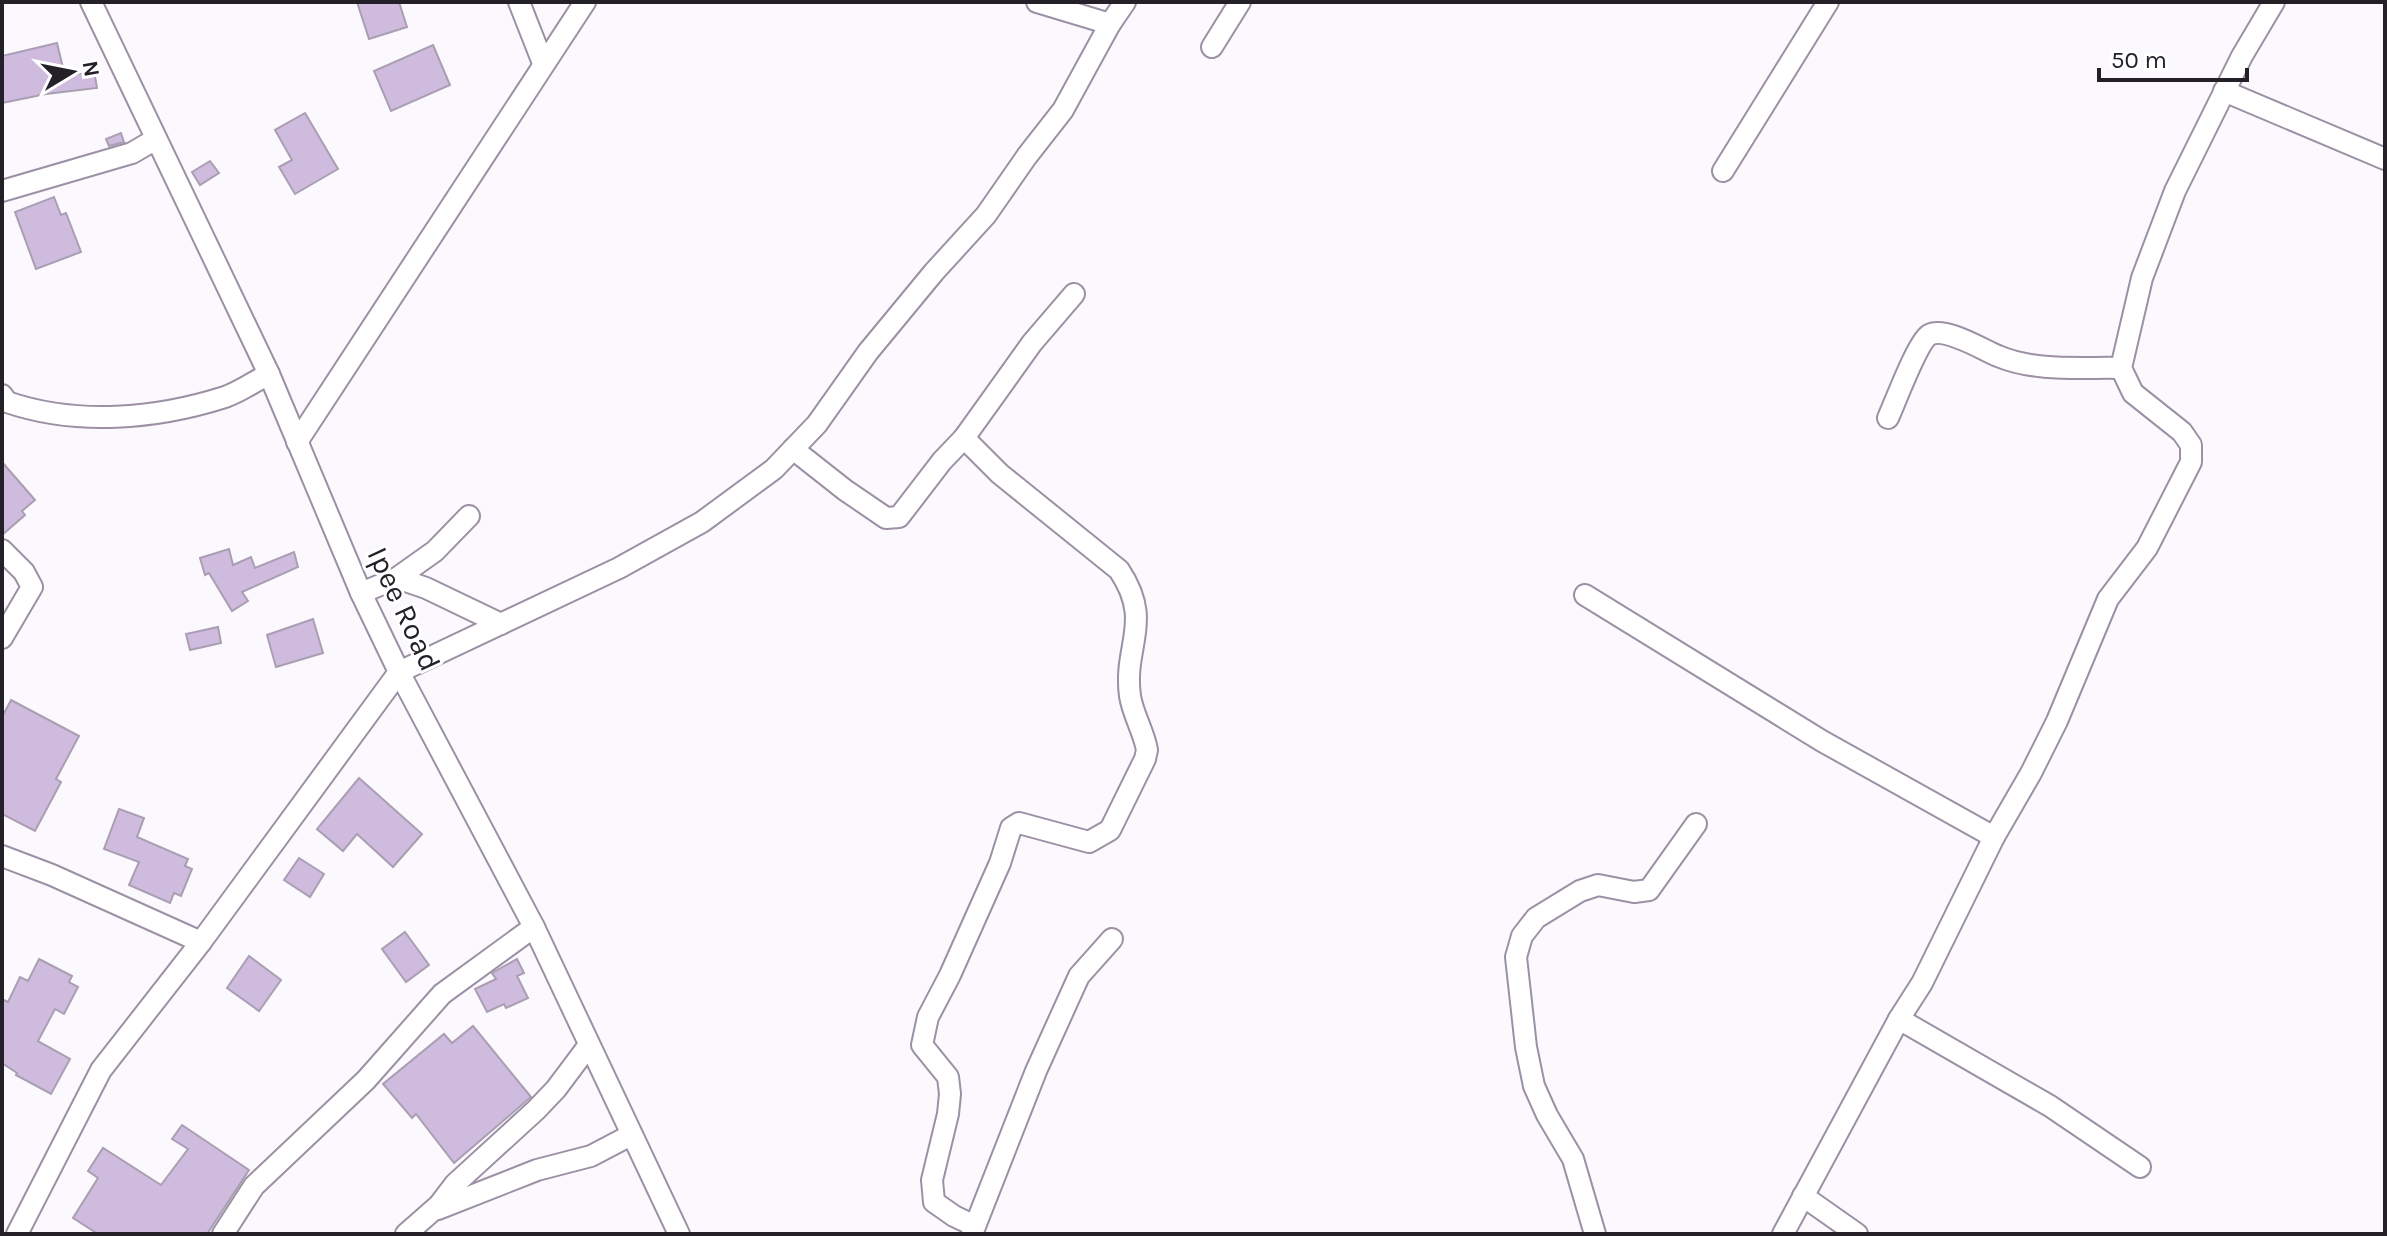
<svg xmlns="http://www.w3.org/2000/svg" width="2387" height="1236" font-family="Karla,sans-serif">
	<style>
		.building { fill: #cfbbde; stroke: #a99eb2; stroke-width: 2 }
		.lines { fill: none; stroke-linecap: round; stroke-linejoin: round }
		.street-casing { stroke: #9b90a4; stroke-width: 24 }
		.street { stroke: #fff; stroke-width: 20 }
		.labels { text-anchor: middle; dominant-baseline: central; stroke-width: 6; stroke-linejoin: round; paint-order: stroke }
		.street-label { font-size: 30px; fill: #242027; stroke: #fff }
	</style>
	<rect width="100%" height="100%" fill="#fcf9fe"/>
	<g class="building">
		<polygon points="357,2 399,2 407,27 369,39"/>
		<polygon points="57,43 65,76 94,71 97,88 46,94 2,103 2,56"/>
		<polygon points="433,45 450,85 391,111 374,71"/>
		<polygon points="305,113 338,169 295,194 279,167 292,160 275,130"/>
		<polygon points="121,133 124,142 109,146 106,139"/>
		<polygon points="210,161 219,173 200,185 192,172"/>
		<polygon points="54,197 61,215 66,213 81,252 36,269 15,212"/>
		<polygon points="2,462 35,500 22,511 25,515 2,535"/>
		<polygon points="229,549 233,565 251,557 255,568 294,552 298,567 242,592 248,601 232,611 209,573 205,575 200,558"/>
		<polygon points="313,619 323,653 276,667 267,635"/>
		<polygon points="218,627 221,643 190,650 186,634"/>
		<polygon points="11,700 79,736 56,779 61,782 35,831 2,814 2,717"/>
		<polygon points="359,778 422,834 393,867 357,834 343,851 317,829"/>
		<polygon points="119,809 144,818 137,837 188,859 185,866 192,869 181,896 174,893 170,903 129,885 139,862 104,849"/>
		<polygon points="299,858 324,874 310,897 284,880"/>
		<polygon points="405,932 429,965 406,982 382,949"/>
		<polygon points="249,956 281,980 259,1011 227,988"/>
		<polygon points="39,959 72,976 69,982 78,987 64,1014 55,1009 38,1041 70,1059 51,1094 16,1075 17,1073 2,1063 2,999 8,1002 20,977 28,981"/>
		<polygon points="517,959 524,973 517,976 528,998 506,1008 504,1004 487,1012 475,989 496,979 492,973"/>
		<polygon points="473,1026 531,1097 454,1163 416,1114 412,1118 383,1084 444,1034 452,1043"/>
		<polygon points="182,1125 249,1170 207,1234 98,1234 73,1218 98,1178 88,1171 103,1148 161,1185 188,1149 172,1139"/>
	</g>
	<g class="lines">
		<defs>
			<g id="street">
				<polyline points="91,2 269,374 361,593 399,672 534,927 679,1234"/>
				<polyline points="519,2 543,63"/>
				<polyline points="1037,2 1110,24 1125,2"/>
				<polyline points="1212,47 1240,2"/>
				<polyline points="2224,91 2385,159"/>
				<polyline points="1723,171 1828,2"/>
				<polyline points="2,191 132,153 156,139"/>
				<path d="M2,395L7,402C77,426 156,419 225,397C240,392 255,381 269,374"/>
				<path d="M1888,418C1895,403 1917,343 1929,335C1945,326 1983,350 1998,356C2035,372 2082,367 2121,368"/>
				<path d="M964,438L1000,474L1119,570C1154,622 1123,645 1130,696C1133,715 1144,732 1147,750L1145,759L1110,830L1089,842L1019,823L1011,828L1000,863L950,975L928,1017L922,1045L948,1077L950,1094L948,1114L932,1180L934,1202L954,1216L975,1226"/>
				<polyline points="297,442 585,2"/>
				<polyline points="793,449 845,490 886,518 899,517 942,461 964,438 1032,343 1074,294"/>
				<polyline points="2,550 24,572 32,587 2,638"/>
				<polyline points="397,578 426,588 501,624"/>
				<polyline points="361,593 397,578 435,551 469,516"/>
				<polyline points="1585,595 1822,741 1994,837"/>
				<polyline points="2,856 52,875 201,942"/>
				<polyline points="1899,1019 2050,1106 2140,1167"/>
				<polyline points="1803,1196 1857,1234"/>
				<polyline points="438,1209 537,1170 591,1156 631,1135"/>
				<polyline points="17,1234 101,1070 201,942 399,672 619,568 702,522 774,469 817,424 868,352 934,272 986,215 1027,156 1063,110 1110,24"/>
				<polyline points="223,1234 254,1186 366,1080 442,994 534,927"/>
				<polyline points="406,1234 439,1205 455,1184 536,1110 556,1089 589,1045"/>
				<polyline points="972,1234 1036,1071 1079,976 1112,939"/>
				<polyline points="1595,1234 1573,1159 1547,1115 1534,1086 1526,1047 1516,957 1522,936 1536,918 1580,891 1598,885 1634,892 1649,890 1696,824"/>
				<polyline points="1783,1234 1899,1019 1922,983 1994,837 2031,773 2057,721 2108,599 2147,548 2191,462 2191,445 2182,432 2133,393 2121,368 2142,278 2175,191 2242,56 2274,2"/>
			</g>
		</defs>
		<use href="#street" class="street-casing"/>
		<use href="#street" class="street"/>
	</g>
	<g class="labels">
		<g class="street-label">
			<text transform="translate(404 609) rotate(65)">Ipee Road</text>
		</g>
	</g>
	<rect width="2387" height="1236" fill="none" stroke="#242027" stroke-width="8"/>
	<g transform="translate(72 72) rotate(80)" stroke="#ffffff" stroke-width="6" paint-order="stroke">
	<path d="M0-6L14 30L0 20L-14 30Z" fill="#242027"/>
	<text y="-12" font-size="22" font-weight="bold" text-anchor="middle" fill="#242027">N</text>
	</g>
	<path d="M2099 68v12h148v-12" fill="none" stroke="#242027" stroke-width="4"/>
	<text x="2111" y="68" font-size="24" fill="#242027" stroke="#ffffff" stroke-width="6" paint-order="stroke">50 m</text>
</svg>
